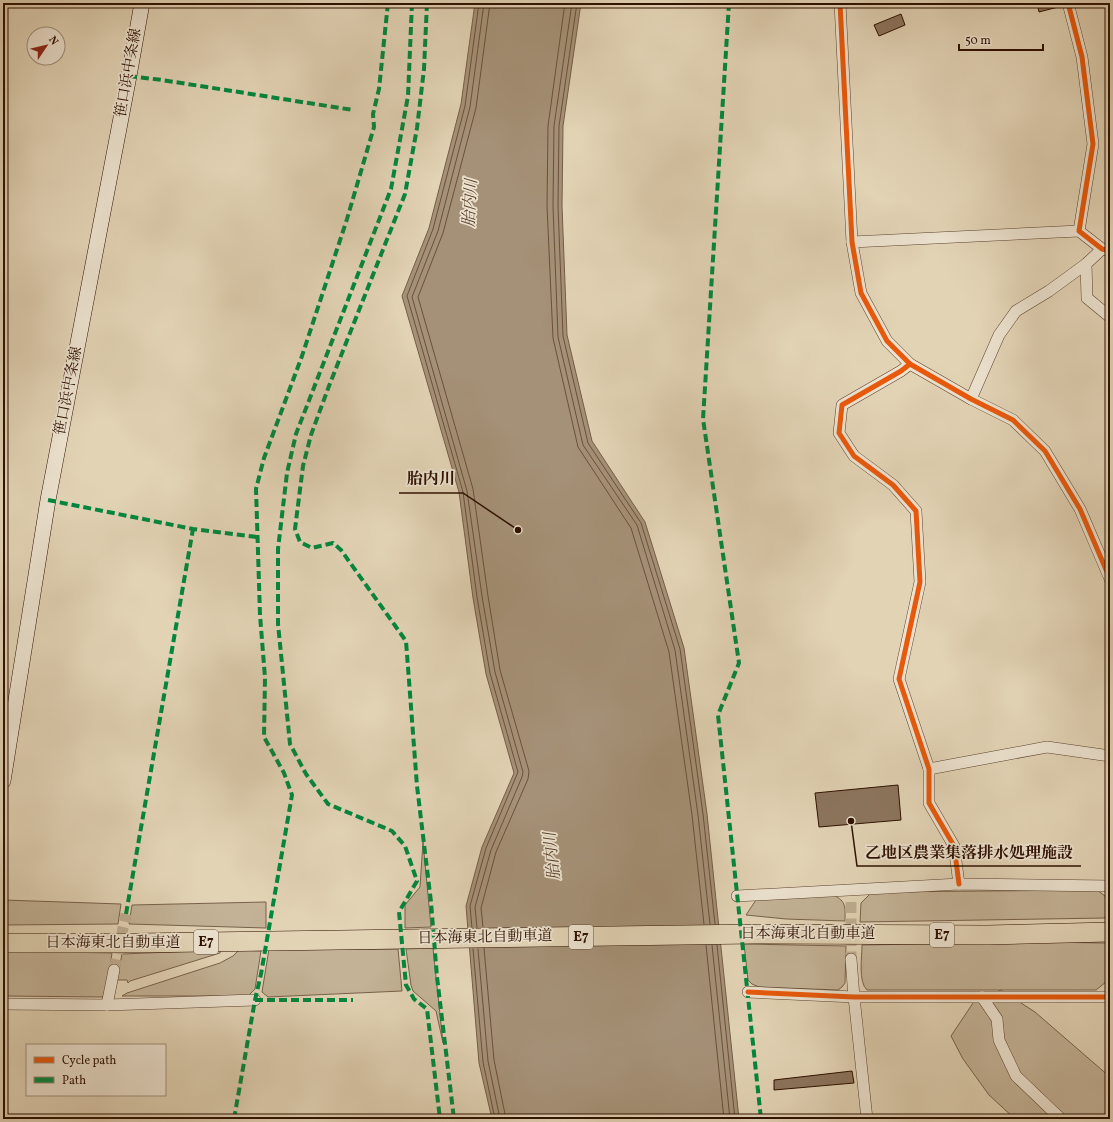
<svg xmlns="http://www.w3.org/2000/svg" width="1113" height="1122" font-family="Vollkorn,'Noto Serif JP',serif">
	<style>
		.green { fill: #c3b296; stroke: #78614b }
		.water { fill: #a59177; stroke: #755d47 }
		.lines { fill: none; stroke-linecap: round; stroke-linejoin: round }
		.shore { stroke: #6a503c; stroke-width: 1 }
		.building { fill: #8c755e; stroke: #2e1000 }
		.street-tunnel { stroke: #beac91; stroke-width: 11; stroke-dasharray: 11 5.5; stroke-linecap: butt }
		.street-casing { stroke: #5b412d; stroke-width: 12 }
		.secondary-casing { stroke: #2e1000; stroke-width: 16 }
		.highway-casing { stroke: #2e1000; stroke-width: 20 }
		.street { stroke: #ece2cf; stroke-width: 11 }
		.secondary { stroke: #ece2cf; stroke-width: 15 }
		.highway { stroke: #e2d3b5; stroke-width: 19 }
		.quiet { stroke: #00873e; stroke-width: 4; stroke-dasharray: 8 4; stroke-linecap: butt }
		.cycleway-casing { stroke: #ece2cf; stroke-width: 8 }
		.cycleway { stroke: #e8590c; stroke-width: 5 }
		.labels { text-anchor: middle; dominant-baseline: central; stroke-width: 3.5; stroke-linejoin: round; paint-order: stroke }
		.shield { fill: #ece2cf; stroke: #674f3e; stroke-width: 1 }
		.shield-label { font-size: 14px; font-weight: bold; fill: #2e1000 }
		.street-label { font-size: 15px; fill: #2e1000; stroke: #ece2cf }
		.water-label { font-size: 16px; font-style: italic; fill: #5e4430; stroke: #ece2cf }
		.leader { fill: none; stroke: #2e1000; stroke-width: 1.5 }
		.callout-dot { fill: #2e1000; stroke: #ece2cf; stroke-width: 1.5 }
		.callout-label { font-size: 16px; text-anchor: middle; font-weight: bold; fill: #2e1000; stroke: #ece2cf; stroke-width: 3.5; stroke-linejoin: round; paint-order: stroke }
	</style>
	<rect width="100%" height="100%" fill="#e2d3b5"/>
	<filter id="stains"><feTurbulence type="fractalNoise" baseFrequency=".005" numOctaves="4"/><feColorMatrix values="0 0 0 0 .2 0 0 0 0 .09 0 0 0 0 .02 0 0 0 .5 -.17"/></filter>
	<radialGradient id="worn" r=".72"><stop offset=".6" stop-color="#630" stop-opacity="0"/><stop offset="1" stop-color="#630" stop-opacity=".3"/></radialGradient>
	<g class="green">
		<polygon points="423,842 431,927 405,928 405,905 420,887"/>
		<polygon points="1097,890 1105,896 1107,908 1105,918 860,922 861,903 870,894 878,892"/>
		<path d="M833,895C847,901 845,908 845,921L786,919L746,915L758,897Z"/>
		<polygon points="3,900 121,904 118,924 3,925"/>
		<polygon points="266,902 266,928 129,924 132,905"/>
		<path d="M1043,942L1106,943V982L1096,990H867C858,982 862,957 862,945Z"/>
		<polygon points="744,944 846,946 845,983 842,987 838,990 759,987 752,984 748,980"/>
		<polygon points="433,948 443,1043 436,1011 413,991 411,985 406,949"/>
		<polygon points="269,949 398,949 402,991 268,997 262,992"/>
		<polygon points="221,950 220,953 130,981 128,983 127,980 117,980 122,954"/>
		<polygon points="239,950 261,951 255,989 248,996 122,996 127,993 220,963 233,956"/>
		<polygon points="3,951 112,953 106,995 102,997 3,996"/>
		<polygon points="1001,990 1035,1012 1110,1077 1110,1119 1015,1119 989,1095 963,1059 951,1036 975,1000"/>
	</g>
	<polygon class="water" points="475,3 581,3 563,126 562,206 567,335 592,441 645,522 684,648 707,814 739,1119 492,1119 479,1063 466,906 482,847 514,773 486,674 473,598 459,492 402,296 429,228 461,104"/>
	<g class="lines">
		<g class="shore">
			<polyline points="565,3 548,126 547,206 553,338 578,447 631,528 669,652 692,815 704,924"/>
			<polyline points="572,3 554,126 553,206 558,337 583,445 637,525 675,650 698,815 710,924"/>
			<polyline points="577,3 559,126 558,206 563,336 588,443 641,523 680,649 703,814 715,924"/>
			<polyline points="483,927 481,908 496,852 528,779 529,771 500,670 488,596 473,489 418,297 443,233 476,108 490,3"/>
			<polyline points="472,928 470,906 486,848 518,772 490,673 477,597 463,492 407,296 433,229 465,106 479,3"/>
			<polyline points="477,928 475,907 491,850 522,777 523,772 495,672 482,596 467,491 412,297 438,231 470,107 484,3"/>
			<polyline points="706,945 724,1119"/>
			<polyline points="712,945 730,1119"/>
			<polyline points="717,945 735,1119"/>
			<polyline points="484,948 494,1060 506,1119"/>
			<polyline points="473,949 483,1062 495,1119"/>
			<polyline points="478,949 488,1061 500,1119"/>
		</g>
	</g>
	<g class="building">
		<polygon points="1037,3 1061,3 1062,6 1039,12"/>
		<polygon points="901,14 905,25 879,36 874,25"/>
		<polygon points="898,785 901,820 819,827 815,793"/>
		<polygon points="852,1071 854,1083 774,1090 774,1080"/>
	</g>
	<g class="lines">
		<g class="street-tunnel">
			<polyline points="851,902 851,959"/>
			<polyline points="114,970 126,914"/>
		</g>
		<defs>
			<g id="street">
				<polyline points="840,3 852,242 861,293 887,341 910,364 971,399 1013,420 1045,451 1080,509 1110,579"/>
				<polyline points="1068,3 1082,57 1093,144 1079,231 1102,249 1110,251"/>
				<polyline points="852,242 1079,231"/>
				<polyline points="1102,249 1086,264 1087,298 1110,317"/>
				<polyline points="910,364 901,371 842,405 839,433 854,456 893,485 916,511 920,582 899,679 929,769 929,803 954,846 959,884"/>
				<polyline points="971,399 999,335 1016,311 1049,291 1086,264"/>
				<polyline points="929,769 1047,747 1110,756"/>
				<polyline points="737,896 959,884 1110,886"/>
				<polyline points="851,959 854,997 867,1119"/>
				<polyline points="748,992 854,997 1110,997"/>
				<polyline points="982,997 997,1019 999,1040 1016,1076 1061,1119"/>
				<polyline points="3,1004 107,1005 255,1000"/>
				<polyline points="107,1005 114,970"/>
			</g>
			<polyline id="secondary" points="3,781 48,500 129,76 142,3"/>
			<polyline id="highway" points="3,943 137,943 754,934 988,935 1110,932"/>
		</defs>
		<use href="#street" class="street-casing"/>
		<use href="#secondary" class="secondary-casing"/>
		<use href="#highway" class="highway-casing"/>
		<use href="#street" class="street"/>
		<use href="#secondary" class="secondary"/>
		<use href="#highway" class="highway"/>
		<g class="quiet">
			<polyline points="412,3 408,96 391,189 296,434 287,473 278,549 278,624 290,744 306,774 328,804 392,831 405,846 417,881 399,912 406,985 414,999 427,1009 440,1119"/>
			<polyline points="427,3 424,69 417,128 405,194 329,386 311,435 303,466 295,529 300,542 312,548 333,543 341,550 406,641 417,786 431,902 437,977 454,1119"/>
			<polyline points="729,3 703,419 739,663 718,715 761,1119"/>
			<polyline points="129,76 162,80 353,110"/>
			<polyline points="48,500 193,529 257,537"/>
			<polyline points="126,914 193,529"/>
			<polyline points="255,1000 353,1000"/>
			<polyline points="234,1119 255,1000 261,974 292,795 284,773 264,737 265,678 260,615 256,489 264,458 302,356 347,219 374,127 373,114 379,89 388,3"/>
		</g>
		<defs>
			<g id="cycleway">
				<polyline points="840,3 852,242 861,293 887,341 910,364 971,399 1013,420 1045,451 1080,509 1110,579"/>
				<polyline points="1068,3 1082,57 1093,144 1079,231 1102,249 1110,251"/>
				<polyline points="910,364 901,371 842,405 839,433 854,456 893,485 916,511 920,582 899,679 929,769 929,803 954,846 959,884"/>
				<polyline points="748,992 854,997 1110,997"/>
			</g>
		</defs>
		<use href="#cycleway" class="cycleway-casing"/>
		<use href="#cycleway" class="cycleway"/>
	</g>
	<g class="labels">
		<g class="shield">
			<rect x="930" y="923" width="24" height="24" rx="3"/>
			<rect x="569" y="925" width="24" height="24" rx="3"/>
			<rect x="194" y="930" width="24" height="24" rx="3"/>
		</g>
		<g class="shield-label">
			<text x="942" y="935">E7</text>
			<text x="581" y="937">E7</text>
			<text x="206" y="942">E7</text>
		</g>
		<g class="street-label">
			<text transform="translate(129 73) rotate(-80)">笹口浜中条線</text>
			<text transform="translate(69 391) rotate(-79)">笹口浜中条線</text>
			<text x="808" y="934">日本海東北自動車道</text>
			<text transform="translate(485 938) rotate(-1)">日本海東北自動車道</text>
			<text x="113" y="943">日本海東北自動車道</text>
		</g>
		<g class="water-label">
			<text transform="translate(471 203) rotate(-87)">胎内川</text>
			<text transform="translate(553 856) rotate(-96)">胎内川</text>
		</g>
	</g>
	<path class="leader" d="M518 530L463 493H399M851 821L857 866H1081"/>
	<g class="callout-dot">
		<circle cx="518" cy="530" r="4"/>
		<circle cx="851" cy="821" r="4"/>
	</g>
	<g class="callout-label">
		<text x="431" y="484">胎内川</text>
		<text x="969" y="858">乙地区農業集落排水処理施設</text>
	</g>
	<rect width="1113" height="1122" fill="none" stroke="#e2d3b5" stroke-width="16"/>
	<rect x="4" y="4" width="1105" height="1114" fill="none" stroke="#2e1000" stroke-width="2"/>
	<rect x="8" y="8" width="1097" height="1106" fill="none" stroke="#2e1000"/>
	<rect x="26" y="1044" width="140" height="52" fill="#ece2cf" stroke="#a08e7c"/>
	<rect x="34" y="1057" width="20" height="6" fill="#e8590c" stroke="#a08e7c"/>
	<text x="62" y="1064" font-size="12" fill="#2e1000">Cycle path</text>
	<rect x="34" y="1077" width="20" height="6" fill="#00873e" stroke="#a08e7c"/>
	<text x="62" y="1084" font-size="12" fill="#2e1000">Path</text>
	<g transform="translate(46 46) rotate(55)"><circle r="19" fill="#ece2cf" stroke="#a08e7c"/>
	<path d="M0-3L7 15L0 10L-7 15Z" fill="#8f2418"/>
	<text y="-6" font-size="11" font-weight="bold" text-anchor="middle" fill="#2e1000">N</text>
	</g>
	<path d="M959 44v6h84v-6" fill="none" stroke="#2e1000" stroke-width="2"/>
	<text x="965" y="44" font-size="12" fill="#2e1000" stroke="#ece2cf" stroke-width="3" paint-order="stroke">50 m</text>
	<rect width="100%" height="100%" filter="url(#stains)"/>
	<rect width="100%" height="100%" fill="url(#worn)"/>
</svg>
